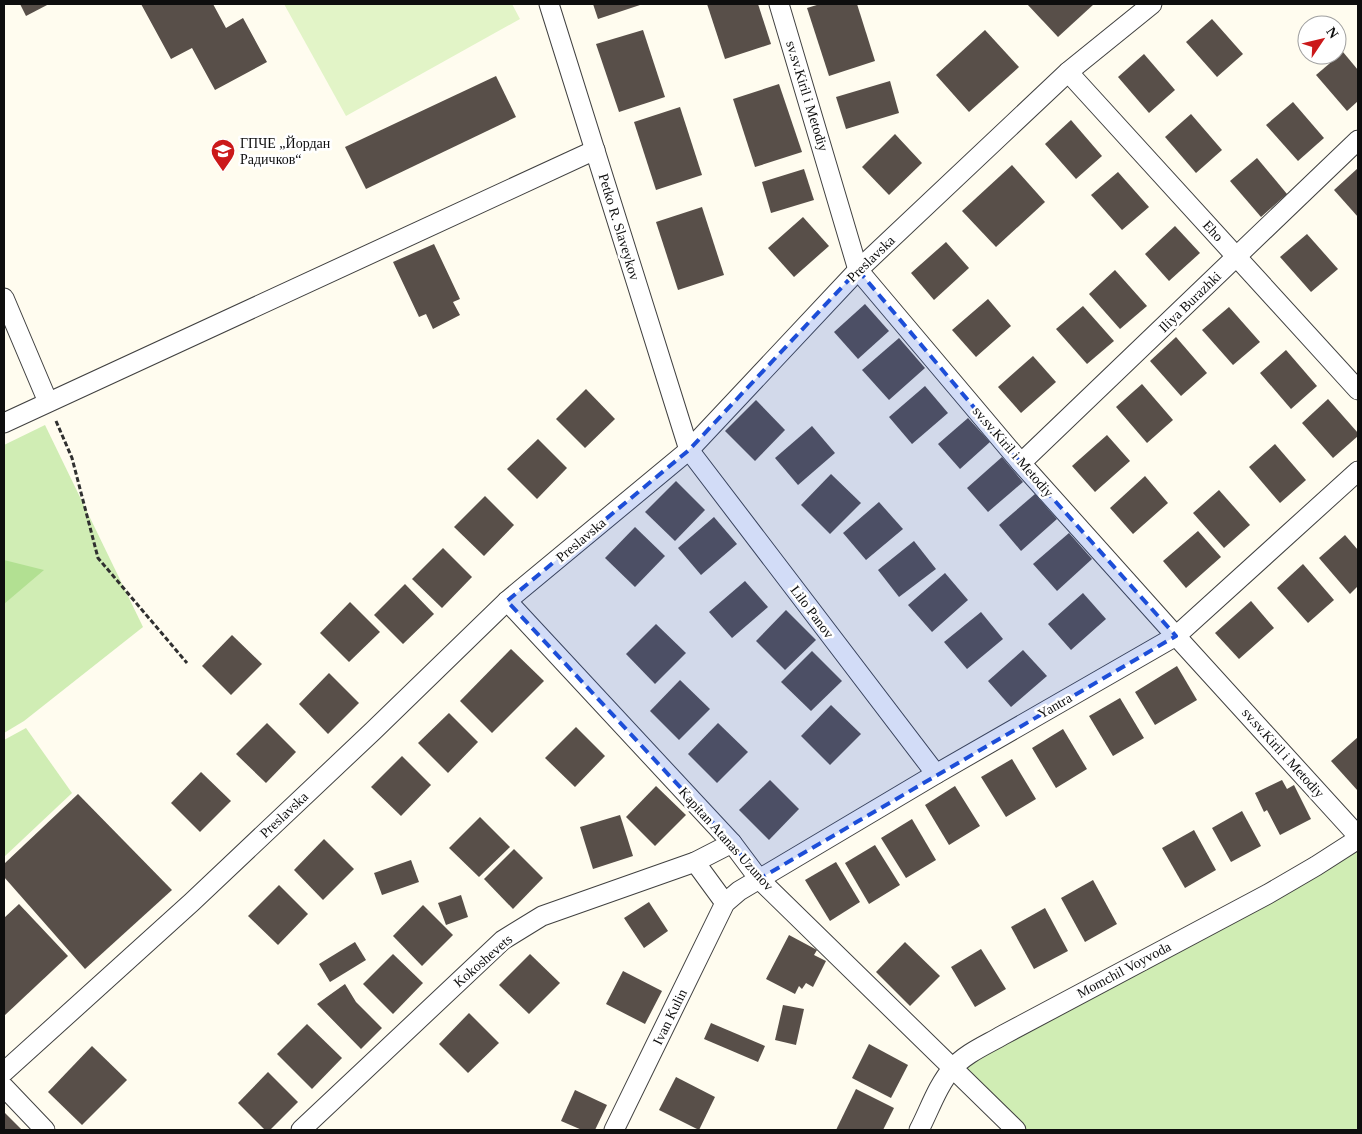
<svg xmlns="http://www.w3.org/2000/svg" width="1362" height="1134" font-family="'Times New Roman',serif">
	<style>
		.green { fill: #d0edb4 }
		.forest { fill: #b2e092 }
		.pitch { fill: #e2f4c7 }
		.building { fill: #584f49 }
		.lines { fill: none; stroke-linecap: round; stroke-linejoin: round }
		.minor-casing { stroke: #414141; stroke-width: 21 }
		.path { stroke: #303030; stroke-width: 3; stroke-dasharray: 5 2.5; stroke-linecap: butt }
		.minor { stroke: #fff; stroke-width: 19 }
		.marked { fill: #1d4ed8; fill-opacity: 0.2; stroke: #1d4ed8; stroke-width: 4; stroke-dasharray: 10 6; stroke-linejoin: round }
		.labels { text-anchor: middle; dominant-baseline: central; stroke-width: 5; stroke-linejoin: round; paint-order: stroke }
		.street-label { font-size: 14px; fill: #0e0e0e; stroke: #fff }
		.poi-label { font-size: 14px; fill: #0e0e0e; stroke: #fff; text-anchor: start }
	</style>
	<rect width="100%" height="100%" fill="#fffcef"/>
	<g class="green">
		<polygon points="45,425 143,627 24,721 4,733 4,445"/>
		<polygon points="26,728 72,793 4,857 4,740"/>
		<polygon points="1358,839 1358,1130 1016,1130 953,1068"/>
	</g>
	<polygon class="forest" points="4,560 44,570 4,604"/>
	<polygon class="pitch" points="284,4 512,4 520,19 346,116"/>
	<g class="building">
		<polygon points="20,4 49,4 26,16"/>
		<polygon points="141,4 213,4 226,28 243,18 267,62 215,90 192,48 171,59"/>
		<polygon points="593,4 643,4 598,19"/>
		<polygon points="707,4 758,4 771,44 725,59"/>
		<polygon points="820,4 857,4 875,61 829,76 807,8"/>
		<polygon points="1027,4 1094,4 1058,37"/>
		<polygon points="1212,19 1243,54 1217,77 1186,42"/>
		<polygon points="643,30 665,97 619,112 596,44"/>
		<polygon points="985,30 1019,67 969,112 936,75"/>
		<polygon points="1343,52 1358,70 1358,101 1347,111 1316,75"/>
		<polygon points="1144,54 1175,90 1149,113 1118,77"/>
		<polygon points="496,76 516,117 366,189 345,147"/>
		<polygon points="890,81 899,113 846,129 836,97"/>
		<polygon points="779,84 802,152 755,167 733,99"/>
		<polygon points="1293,102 1324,138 1298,161 1266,125"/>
		<polygon points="680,107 702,175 656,190 634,122"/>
		<polygon points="1191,114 1222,150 1196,173 1165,137"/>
		<polygon points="1071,120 1102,156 1076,179 1045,144"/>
		<polygon points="895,134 922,163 889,195 862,167"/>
		<polygon points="1257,158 1287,194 1261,217 1230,181"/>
		<polygon points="1012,165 1045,202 996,247 962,211"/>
		<polygon points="1358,168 1358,217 1334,190"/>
		<polygon points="804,169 814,200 771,213 762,182"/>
		<polygon points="1118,172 1149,207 1122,230 1091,195"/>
		<polygon points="702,207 724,275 678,290 656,222"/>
		<polygon points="803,217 829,246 794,277 768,248"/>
		<polygon points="1175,226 1200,253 1169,281 1145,254"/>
		<polygon points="1307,234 1338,269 1311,292 1280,257"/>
		<polygon points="946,242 969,268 934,300 911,273"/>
		<polygon points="434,244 460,299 453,302 460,315 433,329 426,314 419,317 393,262"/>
		<polygon points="1115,270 1147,306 1120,329 1089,294"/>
		<polygon points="988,299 1011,326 976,357 952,330"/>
		<polygon points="865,304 889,331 858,359 834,332"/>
		<polygon points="1083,306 1114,341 1087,364 1056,329"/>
		<polygon points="1229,307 1260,342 1233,365 1202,330"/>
		<polygon points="1176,337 1207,373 1181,396 1150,361"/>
		<polygon points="899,338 925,368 889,400 862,370"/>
		<polygon points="1286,350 1317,386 1291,409 1260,373"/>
		<polygon points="1033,356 1056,382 1021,413 998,387"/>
		<polygon points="1142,384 1173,420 1147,443 1116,407"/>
		<polygon points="925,386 948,413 912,444 889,417"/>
		<polygon points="586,389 615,419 585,448 556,419"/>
		<polygon points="1328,399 1358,433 1358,436 1333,458 1302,423"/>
		<polygon points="756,400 785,430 755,461 725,431"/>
		<polygon points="968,418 990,442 960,469 938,444"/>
		<polygon points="812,426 835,453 798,485 775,458"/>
		<polygon points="1107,435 1130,461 1095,492 1072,466"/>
		<polygon points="538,439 567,468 537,499 507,469"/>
		<polygon points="1275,444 1306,480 1280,503 1249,467"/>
		<polygon points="1002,457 1023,482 988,512 967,488"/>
		<polygon points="831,474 861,503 830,534 801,505"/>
		<polygon points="1145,476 1168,503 1133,534 1110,508"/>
		<polygon points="676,481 705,510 675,541 645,512"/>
		<polygon points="1219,490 1250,525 1224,548 1193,513"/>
		<polygon points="1035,494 1057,519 1021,551 999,525"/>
		<polygon points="485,496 514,525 484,556 454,527"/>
		<polygon points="879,502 903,529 866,560 843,533"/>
		<polygon points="714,517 737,544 701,575 678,548"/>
		<polygon points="635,527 665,556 635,587 605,558"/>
		<polygon points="1198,531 1221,557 1186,588 1163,561"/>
		<polygon points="1069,533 1092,559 1057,591 1033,564"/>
		<polygon points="1345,535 1358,550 1358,586 1350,594 1319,558"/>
		<polygon points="914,541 936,569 899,597 878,570"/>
		<polygon points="443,548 472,577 442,608 412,579"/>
		<polygon points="1303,564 1334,600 1308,623 1277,588"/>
		<polygon points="945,573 968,600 932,632 908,605"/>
		<polygon points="745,581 768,607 732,638 709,612"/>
		<polygon points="405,584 434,614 403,644 374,615"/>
		<polygon points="1083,593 1106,619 1071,650 1048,624"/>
		<polygon points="1251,601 1274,628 1239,659 1215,633"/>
		<polygon points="350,602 380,632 349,662 320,633"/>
		<polygon points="786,610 816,640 785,670 756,641"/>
		<polygon points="981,612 1003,639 967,669 944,642"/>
		<polygon points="656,624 686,653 655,684 626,654"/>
		<polygon points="232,635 262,664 231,695 202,666"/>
		<polygon points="511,649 544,681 492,733 460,701"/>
		<polygon points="1023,650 1047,676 1011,707 988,681"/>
		<polygon points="812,651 842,681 811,711 781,682"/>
		<polygon points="1177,666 1197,700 1155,725 1135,692"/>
		<polygon points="329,673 359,703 328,734 299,704"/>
		<polygon points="680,680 710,709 679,740 650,711"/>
		<polygon points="1120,698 1144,738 1113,756 1089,716"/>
		<polygon points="831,705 861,734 830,765 801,736"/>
		<polygon points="449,713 478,742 448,773 418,743"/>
		<polygon points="267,723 296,752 266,783 236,754"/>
		<polygon points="718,723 748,752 717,783 688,754"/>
		<polygon points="576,727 605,756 575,787 545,758"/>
		<polygon points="1063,729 1087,769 1056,788 1032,748"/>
		<polygon points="1358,737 1358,791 1331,761"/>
		<polygon points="402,756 431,785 401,816 371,787"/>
		<polygon points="1012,759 1036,799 1006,817 981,777"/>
		<polygon points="201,772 231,801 200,832 171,803"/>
		<polygon points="770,780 799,809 769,840 739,810"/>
		<polygon points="1282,780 1287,789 1294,785 1311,819 1280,835 1267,810 1264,812 1255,793"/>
		<polygon points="656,786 686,815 655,846 626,817"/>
		<polygon points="955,786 980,826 949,845 925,805"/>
		<polygon points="78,794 172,890 85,969 4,877 4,864"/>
		<polygon points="1242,811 1261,846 1231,862 1212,828"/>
		<polygon points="620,815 633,856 593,869 580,827"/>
		<polygon points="480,817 510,847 479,877 449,848"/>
		<polygon points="912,819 936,860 906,878 881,838"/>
		<polygon points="1194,830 1216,870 1185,888 1162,848"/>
		<polygon points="324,839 354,869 323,900 294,870"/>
		<polygon points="875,845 900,885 869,904 845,863"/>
		<polygon points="514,849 543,878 513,909 484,879"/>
		<polygon points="411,860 419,882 382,895 374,873"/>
		<polygon points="836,862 860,902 830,921 805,880"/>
		<polygon points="1093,880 1117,924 1085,942 1061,898"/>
		<polygon points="279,885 308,914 278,945 248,916"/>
		<polygon points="461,895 468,917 446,925 438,903"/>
		<polygon points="649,902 668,931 644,948 624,918"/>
		<polygon points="19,904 68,956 4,1016 4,918"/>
		<polygon points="423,905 453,935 422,966 393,936"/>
		<polygon points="1045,908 1068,951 1034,969 1011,927"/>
		<polygon points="789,935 817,950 814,955 826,961 813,987 806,983 802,989 799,986 795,994 766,979"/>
		<polygon points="355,942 366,960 330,982 319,964"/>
		<polygon points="905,942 940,976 910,1006 876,972"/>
		<polygon points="981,949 1006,989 975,1007 951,967"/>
		<polygon points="393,954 423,983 393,1014 363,984"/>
		<polygon points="530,954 560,983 529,1014 499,985"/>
		<polygon points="623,971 662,991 645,1024 606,1004"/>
		<polygon points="345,984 356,1002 382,1028 361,1049 317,1004"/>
		<polygon points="783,1005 804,1009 796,1045 775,1040"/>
		<polygon points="469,1013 499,1043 468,1073 439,1044"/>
		<polygon points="711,1023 765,1046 758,1062 704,1039"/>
		<polygon points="307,1024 342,1058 312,1089 277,1054"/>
		<polygon points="869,1044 908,1065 891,1098 852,1078"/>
		<polygon points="92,1046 127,1080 82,1125 48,1092"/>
		<polygon points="268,1072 298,1102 270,1130 265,1130 238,1103"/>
		<polygon points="676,1077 715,1097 699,1130 659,1110"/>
		<polygon points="856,1089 894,1108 883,1130 836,1130"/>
		<polygon points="575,1090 607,1105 595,1130 582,1130 561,1121"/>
		<polygon points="4,1112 22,1130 4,1130"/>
	</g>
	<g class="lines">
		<defs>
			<g id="minor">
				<polyline points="549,4 689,450 936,774"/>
				<polyline points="779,4 858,270 1021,463 1176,636 1358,836"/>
				<polyline points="1068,72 1358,390"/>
				<polyline points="4,298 48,402"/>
				<polyline points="4,423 595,150"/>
				<polyline points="1021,463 1358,140"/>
				<polyline points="507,601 732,843 759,879 1016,1130"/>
				<polyline points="695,862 725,903"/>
				<polyline points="4,1072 192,902 373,731 507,601 689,450 858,270 1068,72 1152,4"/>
				<polyline points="4,1087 45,1130"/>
				<polyline points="301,1130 503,940 542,916 695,862 732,843"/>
				<polyline points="614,1130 725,903 739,891 936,774 1176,636 1358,471"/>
				<path d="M919,1130C929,1111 938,1084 953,1068C966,1053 986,1045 1003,1035L1268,894L1316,866L1358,839"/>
			</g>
		</defs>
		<use href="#minor" class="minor-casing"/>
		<polyline class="path" points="56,421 72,458 98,558 187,663"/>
		<use href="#minor" class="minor"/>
	</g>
	<path class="marked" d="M858,270L1021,463L1176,636L759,879L732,843L507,601L689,450Z"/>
	<defs>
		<symbol id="school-pin" viewBox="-11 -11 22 30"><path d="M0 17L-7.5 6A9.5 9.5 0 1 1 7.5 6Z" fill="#cb191a" stroke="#fff"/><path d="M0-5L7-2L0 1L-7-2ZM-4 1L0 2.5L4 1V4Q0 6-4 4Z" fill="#fff"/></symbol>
	</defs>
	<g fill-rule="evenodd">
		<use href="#school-pin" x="209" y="137" width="28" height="38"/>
	</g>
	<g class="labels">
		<g class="street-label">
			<text transform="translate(807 96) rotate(73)">sv.sv.Kiril i Metodiy</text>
			<text transform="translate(619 227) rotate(73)">Petko R. Slaveykov</text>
			<text transform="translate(1213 231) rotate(47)">Eho</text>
			<text transform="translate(871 259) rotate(-44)">Preslavska</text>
			<text transform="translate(1190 302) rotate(-44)">Iliya Burazhki</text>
			<text transform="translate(1013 452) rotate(49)">sv.sv.Kiril i Metodiy</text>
			<text transform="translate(581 540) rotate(-40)">Preslavska</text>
			<text transform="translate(812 612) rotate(53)">Lilo Panov</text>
			<text transform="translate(1055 706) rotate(-30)">Yantra</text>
			<text transform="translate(1283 753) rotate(48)">sv.sv.Kiril i Metodiy</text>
			<text transform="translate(284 815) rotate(-43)">Preslavska</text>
			<text transform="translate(726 839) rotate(48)">Kapitan Atanas Uzunov</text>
			<text transform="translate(483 961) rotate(-41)">Kokoshevets</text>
			<text transform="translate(1124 970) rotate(-28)">Momchil Voyvoda</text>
			<text transform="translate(670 1017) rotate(-64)">Ivan Kulin</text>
		</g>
		<g class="poi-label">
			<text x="240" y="143">ГПЧЕ „Йордан<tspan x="240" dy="16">Радичков“</tspan></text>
		</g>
	</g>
	<rect width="1362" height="1134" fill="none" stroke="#0e0e0e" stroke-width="10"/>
	<g transform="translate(1322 40) rotate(55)"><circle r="24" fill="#ffffff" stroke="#9f9f9f"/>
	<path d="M0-4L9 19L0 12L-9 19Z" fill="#cb191a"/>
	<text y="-8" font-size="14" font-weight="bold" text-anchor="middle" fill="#0e0e0e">N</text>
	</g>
</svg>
